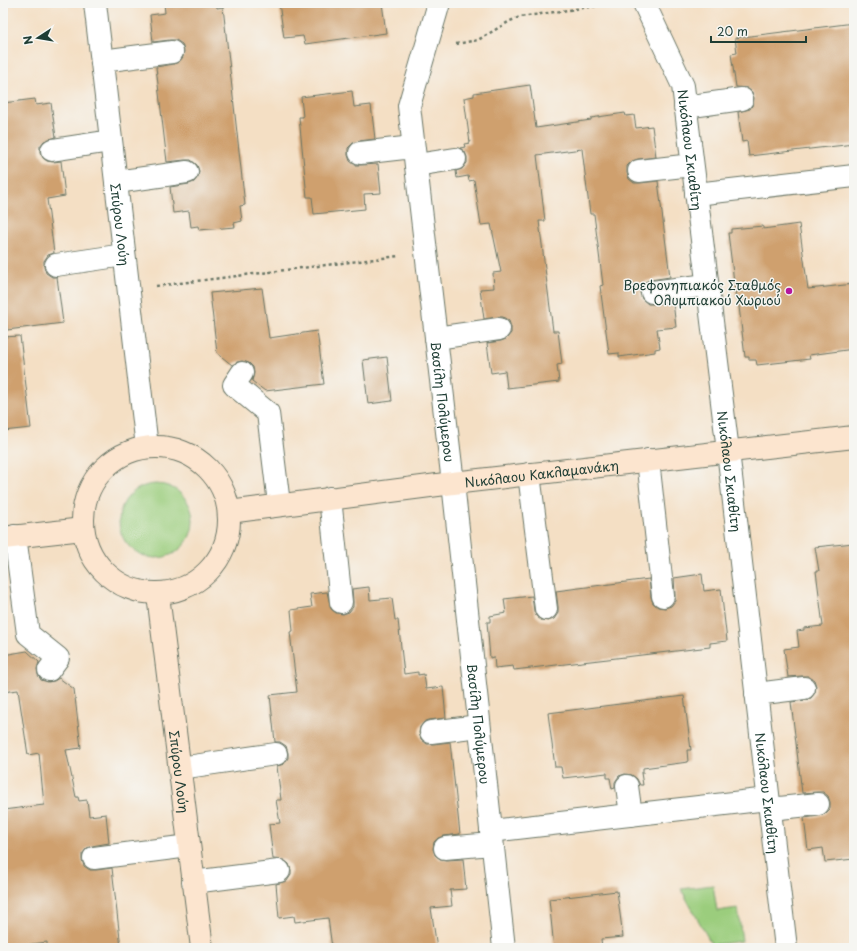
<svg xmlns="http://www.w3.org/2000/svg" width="857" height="951" font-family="'Playpen Sans',sans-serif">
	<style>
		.green { fill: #9bcd7d; stroke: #5d8558 }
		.building { fill: #cfa06e }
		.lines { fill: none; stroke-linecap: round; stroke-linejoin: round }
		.street-casing { stroke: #6a7666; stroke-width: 24 }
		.secondary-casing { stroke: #6a7666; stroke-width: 24 }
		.path { stroke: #6a7666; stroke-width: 2.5; stroke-dasharray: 3 3; stroke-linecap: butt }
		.street { stroke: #fff; stroke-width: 22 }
		.secondary { stroke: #fce5cf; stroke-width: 22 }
		.poi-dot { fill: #b5179e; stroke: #f6f6f2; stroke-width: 1.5 }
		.labels { text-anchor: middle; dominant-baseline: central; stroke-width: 3; stroke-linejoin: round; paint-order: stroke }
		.street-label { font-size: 13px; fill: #1f3d34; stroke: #f6f6f2 }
		.poi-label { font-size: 13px; fill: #1f3d34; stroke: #f6f6f2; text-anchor: end }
	</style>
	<rect width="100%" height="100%" fill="#f6f6f2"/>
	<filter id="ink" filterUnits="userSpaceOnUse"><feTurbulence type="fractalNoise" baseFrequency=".025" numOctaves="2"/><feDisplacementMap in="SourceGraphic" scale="8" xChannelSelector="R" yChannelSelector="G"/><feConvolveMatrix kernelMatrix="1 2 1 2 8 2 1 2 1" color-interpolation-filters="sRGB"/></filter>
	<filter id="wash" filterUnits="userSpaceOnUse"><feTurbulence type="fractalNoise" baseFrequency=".012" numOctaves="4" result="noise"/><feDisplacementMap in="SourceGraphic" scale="16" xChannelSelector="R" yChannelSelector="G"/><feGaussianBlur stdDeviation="0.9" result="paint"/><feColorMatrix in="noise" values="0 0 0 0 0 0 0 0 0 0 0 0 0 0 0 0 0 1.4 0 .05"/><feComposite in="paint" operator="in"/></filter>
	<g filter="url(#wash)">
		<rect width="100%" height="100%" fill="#f4dfc4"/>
		<g class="green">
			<circle cx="156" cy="521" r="37"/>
			<polygon points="713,885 717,911 738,908 742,941 712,945 681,889"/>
		</g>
		<g id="blocks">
			<g class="building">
				<polygon points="164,3 216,3 217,8 223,7 245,205 240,206 242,221 234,223 235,227 199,230 198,226 191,227 189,211 173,213 170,187 189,184 194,182 198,177 199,171 197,165 191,160 185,160 167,162 156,67 174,64 179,62 183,57 184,51 182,44 176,40 170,40 153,42 150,15 165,13"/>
				<polygon points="279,3 382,3 386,33 305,44 303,36 284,38"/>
				<polygon points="854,23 854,144 749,156 747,141 742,142 738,112 750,109 753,104 754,98 752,92 747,88 736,87 731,54 737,53 735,38"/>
				<polygon points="530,85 536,128 591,120 591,118 625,113 626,116 634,115 636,128 652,126 656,157 638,159 632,161 627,166 627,173 629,179 634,183 640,183 658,181 670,277 650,280 645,282 641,287 640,293 642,299 648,304 654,304 673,302 676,327 657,329 660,348 655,349 655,352 619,357 619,353 609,354 600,286 603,285 594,214 590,214 582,149 537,155 545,221 539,221 553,331 558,331 562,364 557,365 559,382 507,388 505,371 491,373 487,343 501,341 506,339 511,333 511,327 509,321 503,317 497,317 484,319 480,289 494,288 493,273 501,272 491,224 481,225 474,180 469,181 468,176 457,178 456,171 462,169 467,163 467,157 465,152 460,148 465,147 464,144 470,143 464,98 474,96 474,93"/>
				<polygon points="352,91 354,107 371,105 375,139 359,141 353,143 348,148 348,155 350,161 355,165 361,165 378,164 381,193 364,194 365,209 314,214 312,197 307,197 299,117 303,117 301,97"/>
				<polygon points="35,99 36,105 51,103 56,137 44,141 40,146 40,152 43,158 47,161 53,162 61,161 65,196 47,199 54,253 48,255 44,261 44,266 46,273 52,277 57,277 63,323 7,330 5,311 3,311 3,103"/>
				<polygon points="799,224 808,289 854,284 854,349 809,355 810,359 757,365 756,360 749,360 749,357 745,357 738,298 736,298 728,233 731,233 731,229 763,226 763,229"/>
				<polygon points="262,288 269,338 317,331 324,384 265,391 252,381 254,373 253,367 249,363 242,361 237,362 232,365 217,353 210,293"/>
				<polygon points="20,336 31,428 3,431 3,337"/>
				<polygon points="387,357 392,401 368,404 363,360"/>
				<polygon points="854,543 854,859 825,862 823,848 808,850 804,818 819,816 825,814 830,809 830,802 828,796 823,792 817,792 802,793 791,702 806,700 811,698 815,693 816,686 814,680 808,676 802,676 788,677 784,649 799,647 797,631 804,630 804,628 823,626 816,571 819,571 815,547"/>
				<polygon points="702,574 704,591 721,589 727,641 710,643 710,647 514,670 513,666 495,668 494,657 490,658 487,622 490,622 490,616 506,613 504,599 532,596 534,611 536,616 541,620 548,621 554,619 558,613 558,607 556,591 649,579 651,597 653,603 658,607 665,608 671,606 675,601 675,595 674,578"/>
				<polygon points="369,587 370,600 392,598 395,620 398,620 404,674 418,672 418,675 424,674 426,689 443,687 446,718 429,720 424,722 420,727 419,733 421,739 427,744 433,744 450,742 460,834 444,836 438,838 434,842 433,849 435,855 440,859 446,860 463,859 466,889 450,890 452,906 431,908 437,948 332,948 328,918 295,922 294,916 279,918 276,884 287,881 291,875 291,870 289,864 284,860 273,859 269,824 280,823 276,800 281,800 277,766 284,764 288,758 288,753 286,746 280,742 275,742 270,695 297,692 290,632 293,631 291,610 312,607 310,594 327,592 331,609 336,613 343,614 349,612 353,607 353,601 352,589"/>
				<polygon points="27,651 39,662 37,669 38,675 41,680 48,682 54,681 59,678 74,689 81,748 66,750 76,797 78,797 79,801 87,800 89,816 106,814 109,843 92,846 87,848 82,854 82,860 84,866 90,870 96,870 112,868 121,948 47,948 47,942 3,948 3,810 44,805 39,753 28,755 18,690 3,692 3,655"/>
				<polygon points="684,696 691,750 687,750 688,762 643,768 643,773 641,773 643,785 640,785 637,779 632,775 625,774 619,776 615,782 615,788 612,789 610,778 607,778 607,773 563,778 561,767 555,767 548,713"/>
				<polygon points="617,891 623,937 601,939 602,948 554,948 549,899"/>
			</g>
		</g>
	</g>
	<g filter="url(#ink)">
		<use href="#blocks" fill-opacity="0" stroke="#6a7666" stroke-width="1"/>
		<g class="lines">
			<defs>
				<g id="street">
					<path id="s1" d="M95,3L147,447"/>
					<path id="s2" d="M439,3L409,106L453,483L504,948"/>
					<path id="s3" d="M644,3L683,86L728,451L786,948"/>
					<polyline points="102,61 172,52"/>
					<polyline points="685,107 742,99"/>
					<polyline points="52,150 111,141"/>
					<polyline points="360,153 413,147"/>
					<polyline points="416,165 455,159"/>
					<polyline points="639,171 692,165"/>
					<polyline points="116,182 187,172"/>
					<polyline points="696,194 854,176"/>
					<polyline points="56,265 124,255"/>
					<polyline points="652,292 707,285"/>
					<polyline points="436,338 499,329"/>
					<polyline points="242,373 234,385 268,413 279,504"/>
					<polyline points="648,460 663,596"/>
					<polyline points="529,474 546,609"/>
					<polyline points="330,498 341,602"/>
					<polyline points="15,536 28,634 58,658 49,670"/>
					<polyline points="756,694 804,688"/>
					<polyline points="431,732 479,726"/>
					<polyline points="180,768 276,754"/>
					<polyline points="627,786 631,815"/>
					<polyline points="770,809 818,804"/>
					<polyline points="491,831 768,799"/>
					<polyline points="445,848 492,844"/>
					<polyline points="94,858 189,846"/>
					<polyline points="193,882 279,871"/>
				</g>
				<g id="secondary">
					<circle cx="156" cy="520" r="73"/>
					<path id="s4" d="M229,512L453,483L854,437"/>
					<polyline points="3,538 83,529"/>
					<path id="s5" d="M158,595L202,948"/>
				</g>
			</defs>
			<use href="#street" class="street-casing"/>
			<use href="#secondary" class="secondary-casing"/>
			<g class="path">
				<polyline points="456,44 478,40 510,21 520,17 617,3"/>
				<polyline points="156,286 399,256"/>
			</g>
			<use href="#street" class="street"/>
			<use href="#secondary" class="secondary"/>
		</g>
	</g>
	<circle class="poi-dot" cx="789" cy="291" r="4"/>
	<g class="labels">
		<g class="street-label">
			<text stroke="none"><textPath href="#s3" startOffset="156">Νικόλαου Σκιαθίτη</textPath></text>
			<text stroke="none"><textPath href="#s1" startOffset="223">Σπύρου Λούη</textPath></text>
			<text stroke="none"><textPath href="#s2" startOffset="405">Βασίλη Πολύμερου</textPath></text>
			<text stroke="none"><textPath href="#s3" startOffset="480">Νικόλαου Σκιαθίτη</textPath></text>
			<text stroke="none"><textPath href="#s4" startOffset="315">Νικόλαου Κακλαμανάκη</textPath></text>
			<text stroke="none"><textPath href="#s2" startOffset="729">Βασίλη Πολύμερου</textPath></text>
			<text stroke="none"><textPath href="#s5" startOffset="178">Σπύρου Λούη</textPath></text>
			<text stroke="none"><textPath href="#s3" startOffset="804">Νικόλαου Σκιαθίτη</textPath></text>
		</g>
		<g class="poi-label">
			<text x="781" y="284">Βρεφονηπιακός Σταθμός<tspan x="781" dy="15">Ολυμπιακού Χωριού</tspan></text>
		</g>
	</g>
	<rect width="857" height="951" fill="none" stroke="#f6f6f2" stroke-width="16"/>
	<g transform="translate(38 38) rotate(258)" stroke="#f6f6f2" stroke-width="3" paint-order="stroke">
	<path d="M0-3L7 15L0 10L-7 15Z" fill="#1f3d34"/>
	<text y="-6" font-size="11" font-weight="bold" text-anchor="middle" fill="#1f3d34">N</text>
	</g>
	<path d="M711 36v6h95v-6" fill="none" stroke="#1f3d34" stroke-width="2"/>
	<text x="717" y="36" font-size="12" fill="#1f3d34" stroke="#f6f6f2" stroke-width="3" paint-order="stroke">20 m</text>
</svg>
